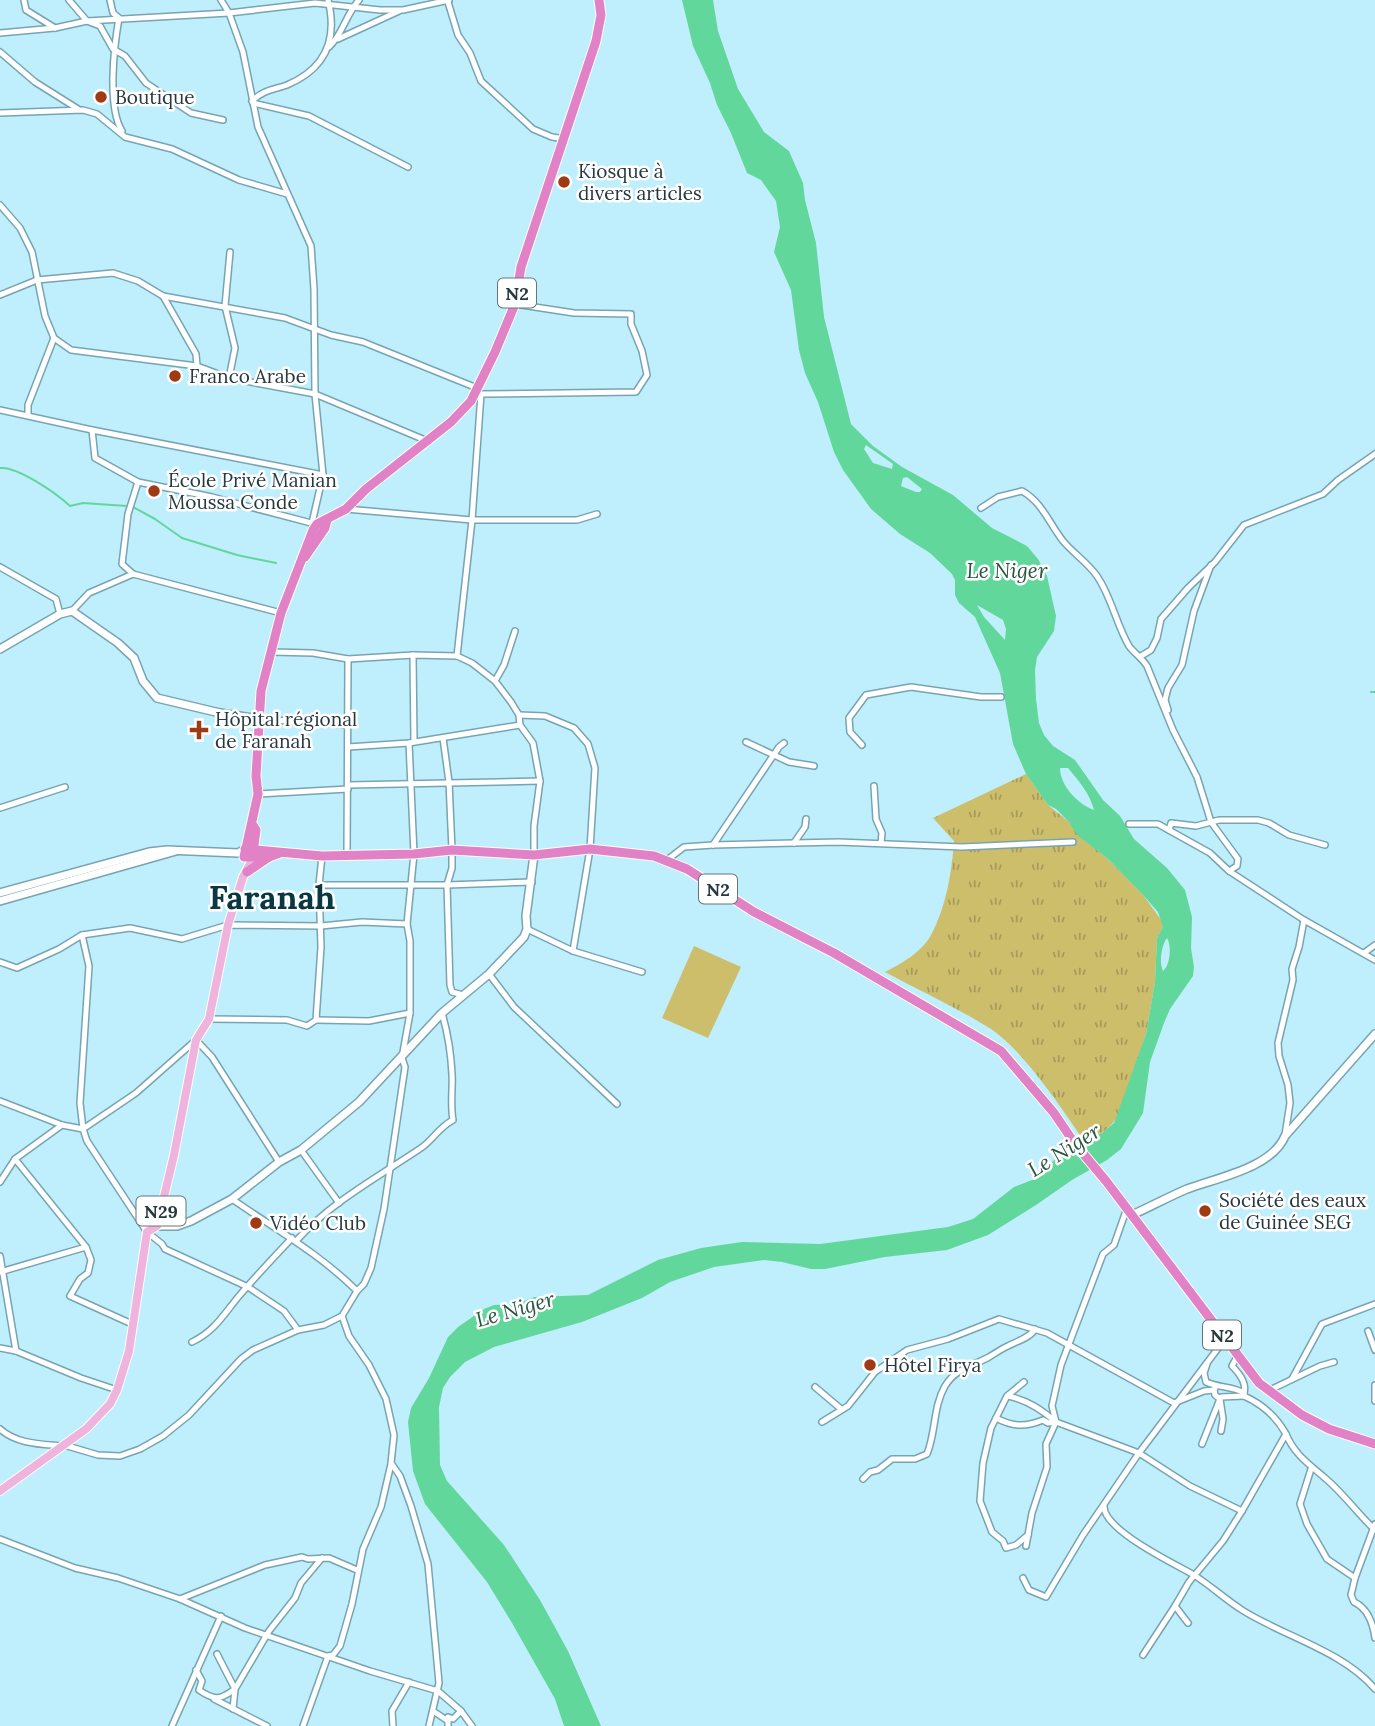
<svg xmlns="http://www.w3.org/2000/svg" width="1375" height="1726" font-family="Lora,serif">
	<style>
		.grass { fill: url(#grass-tufts) }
		.green { fill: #cdbe6c }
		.water { fill: #62d79c; fill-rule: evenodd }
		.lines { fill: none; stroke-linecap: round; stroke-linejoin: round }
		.stream { stroke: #62d79c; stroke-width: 2 }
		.street-casing { stroke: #78a4b1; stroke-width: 8 }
		.secondary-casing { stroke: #78a4b1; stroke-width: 10 }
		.primary-casing { stroke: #fff; stroke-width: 10 }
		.highway-casing { stroke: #fff; stroke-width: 11 }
		.street { stroke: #fff; stroke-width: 5 }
		.secondary { stroke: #fff; stroke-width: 7 }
		.primary { stroke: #eeb4dd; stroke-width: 8 }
		.highway { stroke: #e282c6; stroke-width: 9 }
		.poi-dot { fill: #a03a13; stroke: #fff; stroke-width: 2.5 }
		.labels { text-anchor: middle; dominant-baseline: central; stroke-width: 5; stroke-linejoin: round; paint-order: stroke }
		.shield { fill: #fff; stroke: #687479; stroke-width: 2 }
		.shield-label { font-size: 18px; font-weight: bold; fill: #27393f }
		.poi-label { font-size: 19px; fill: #27393f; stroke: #fff; text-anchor: start }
		.water-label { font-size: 21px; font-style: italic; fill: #26563d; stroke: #fff }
		.town-label { font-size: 33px; font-weight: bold; fill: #093843; stroke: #fff }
	</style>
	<defs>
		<pattern id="grass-tufts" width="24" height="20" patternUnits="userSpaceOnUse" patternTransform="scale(1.75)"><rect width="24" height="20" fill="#cdbe6c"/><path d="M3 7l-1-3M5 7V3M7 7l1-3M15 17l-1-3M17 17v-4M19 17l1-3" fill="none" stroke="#a69b5a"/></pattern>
	</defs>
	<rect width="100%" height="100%" fill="#bfeefc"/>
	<path class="grass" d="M1026,774L1048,805L1069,822L1078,835L1108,859L1143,895L1162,921L1163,927L1157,938L1155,982L1146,1034L1119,1114C1111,1128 1099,1136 1085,1142C1061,1108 1025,1052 991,1029C958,1008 920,991 885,972C901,964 922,952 931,935C946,908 952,871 954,841L933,818Z"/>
	<polygon class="green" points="694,946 741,967 708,1038 662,1018"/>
	<path class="water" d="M682,0H713L718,31L738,89L764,132L789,151L803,183L805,200L816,243L824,317L851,424L873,446L902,467L953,495L992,528L1027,546L1038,559L1047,576L1056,616L1054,631L1037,657L1035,670L1036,699L1039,723L1044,735L1053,746L1075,760L1103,800L1120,816L1134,839L1167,868L1185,890L1192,917L1191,948L1194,967L1193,976L1170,1009L1164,1023L1150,1062L1143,1113L1121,1149L1107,1160L1072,1180L1036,1205L988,1235L947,1250L885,1257L825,1269H811L782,1262L764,1260L714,1267L670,1282L642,1298L582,1322L494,1347L465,1362L450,1377L443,1388L439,1407L440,1465L447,1481L504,1545L540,1600L568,1651L601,1726H564L555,1699L512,1623L487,1582L425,1504L413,1471L408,1422L411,1408L429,1378L448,1337L458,1327L484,1309L494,1305L517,1304L534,1297L588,1295L658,1260L701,1248L742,1242L820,1244L948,1227L973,1219L1014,1187L1037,1178L1061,1153L1102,1133L1114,1123L1146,1034L1155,982L1157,938L1163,927L1158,912L1143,895L1108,859L1077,835L1069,822L1056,809L1048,805L1026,774L1013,744L1000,673L975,617L959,603L955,595V580L952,574L930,553L900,534L871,509L843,470L834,452L818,402L805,373L799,350L791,290L774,252L780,227L776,201L761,180L747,173L731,133L717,105L710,83L693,46ZM866,445L893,464L892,469L873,463L864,449ZM907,477L922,489L920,492H916L901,486L903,478ZM977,605L1003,620L1006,629L1005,640L984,617ZM1060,768H1068C1079,781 1090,794 1094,810C1078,804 1060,786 1060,768ZM1167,938C1172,946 1170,966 1163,971C1159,963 1161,946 1167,938Z"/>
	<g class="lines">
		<g class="stream">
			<path d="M0,468C17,466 56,493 70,506L83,503L127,506"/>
			<polyline points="133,507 155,519 182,538 237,555 276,563"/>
			<polyline points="1371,692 1375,692"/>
		</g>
		<defs>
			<g id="street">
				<polyline points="24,0 26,10 55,28"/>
				<polyline points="69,0 87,21 100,26 113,49 125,56 146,83 191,113 223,120"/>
				<path d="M110,0L113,13L119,18C114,46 107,107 122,131"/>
				<polyline points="221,0 229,13 243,52 258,127 311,246 314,289 315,394 323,475 312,523"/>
				<polyline points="448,2 458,35 470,53 481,81 533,129 552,137 565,139"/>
				<polyline points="0,33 55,28 87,21 229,13 315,3 380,10 403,10 449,0"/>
				<polyline points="338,39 399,11"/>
				<path d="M329,47C343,34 346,14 359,0"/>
				<polyline points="0,52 35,82 78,109"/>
				<path d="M252,101C263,90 273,90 287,85C325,69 338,40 328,0"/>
				<polyline points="253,103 309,116 408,167"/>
				<polyline points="0,113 83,110 97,114 125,137 172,149 239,180 287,194"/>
				<polyline points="0,205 20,228 32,252 45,316 54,338 28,405 28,415"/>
				<polyline points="0,295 37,280 113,273 138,281 163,296 285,318 331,335 363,342 477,388 481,394 636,392 647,375 642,351 631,324 631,314 574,313 515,304"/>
				<polyline points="163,296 196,354 197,366"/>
				<polyline points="54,338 71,350 197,366 229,378 315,394 425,440"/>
				<polyline points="229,378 235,348 225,306 230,252"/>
				<polyline points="481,394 472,520 457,656 472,663 495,681 511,702 519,715 520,725 533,743 540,781 534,826 534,855"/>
				<polyline points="0,410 92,430 323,475"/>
				<polyline points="92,430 95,458 138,482 212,497 315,524"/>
				<polyline points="138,482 128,514 122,564 133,574 281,613"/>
				<path d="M981,508L998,497L1022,491C1042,502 1049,523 1063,541C1074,554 1087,562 1097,576C1112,598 1116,624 1129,646C1134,653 1142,658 1147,666L1173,730L1197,777L1211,822L1238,859L1237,866L1229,871L1304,920L1375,960"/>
				<polyline points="346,509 472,520 577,520 597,514"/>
				<polyline points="0,567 56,599 60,614"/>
				<polyline points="72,611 89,593 133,574"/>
				<polyline points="271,652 313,653 348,659 413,655 457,656"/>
				<polyline points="413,655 414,741"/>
				<polyline points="1141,656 1151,650 1157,638 1161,619 1188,588 1215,562 1244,525 1323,494 1338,480 1375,454"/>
				<polyline points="495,681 504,665 515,631"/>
				<polyline points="1168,710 1165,700 1168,688 1182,665 1194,611 1211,565"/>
				<polyline points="519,715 545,716 574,728 588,744 595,768 590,849 573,951"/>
				<polyline points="259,719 346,725"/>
				<polyline points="443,738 449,782 452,850 452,868 447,885 450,985 452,992 463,995"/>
				<polyline points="746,742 789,762 814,766"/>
				<polyline points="862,745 850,732 849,718 866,695 911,687 981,697 1001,697"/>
				<polyline points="348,747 409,743 520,725"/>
				<polyline points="349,785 540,781"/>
				<polyline points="874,786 876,819 882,833 881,843"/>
				<polyline points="258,794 348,789"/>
				<polyline points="0,808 65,787"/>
				<polyline points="1129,824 1158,824 1210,853 1229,871"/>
				<polyline points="1169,830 1171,823 1196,826 1219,820 1258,820 1269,823 1289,835 1325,845"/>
				<polyline points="794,843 805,827 806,819"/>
				<polyline points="713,845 779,747 784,743"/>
				<polyline points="347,855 348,659"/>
				<polyline points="667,860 684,847 713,845 838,842 962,847 1073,842"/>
				<polyline points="319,885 447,885 532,882"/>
				<polyline points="527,929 573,951 642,972"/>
				<polyline points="82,935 89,966 80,1103 83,1129 87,1141 147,1232 162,1244 165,1249 248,1287 284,1311 298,1330"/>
				<polyline points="1364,953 1375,945"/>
				<polyline points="0,962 17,968 59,949 82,935 130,928 182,939 228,925 321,926 362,922 407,924"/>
				<polyline points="489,974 514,1007 617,1104"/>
				<polyline points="209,1019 287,1020 307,1026 316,1020 321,947 319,885 322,856"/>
				<polyline points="316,1020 369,1021 410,1013"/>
				<polyline points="0,1101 62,1125 83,1129 136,1093 196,1040 212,1057 279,1162"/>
				<polyline points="1285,1135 1290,1103 1288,1085 1279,1056 1278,1043 1293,980 1292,969 1299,947 1304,920"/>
				<polyline points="301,1150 339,1203"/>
				<polyline points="15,1159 62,1125"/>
				<polyline points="0,1182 15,1159 86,1247 0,1272"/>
				<path d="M232,1199C275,1229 320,1254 357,1291"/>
				<path d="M296,1241C331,1202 378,1177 421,1148C433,1140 438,1128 453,1120C450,1104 453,1090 452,1074C451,1053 448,1034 442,1013"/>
				<polyline points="86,1247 91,1260 88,1273 80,1279 70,1296 132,1324"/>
				<polyline points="0,1256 16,1351"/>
				<polyline points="342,1316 349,1336 369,1365 386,1399 394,1435 391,1463 400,1476 411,1506 428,1564 439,1683 429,1726"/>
				<polyline points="1368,1331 1375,1350"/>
				<path d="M192,1342C215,1331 224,1314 239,1296C256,1276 274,1257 292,1238"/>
				<polyline points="0,1348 16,1351 81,1378 117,1390"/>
				<path d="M1237,1357L1232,1366C1239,1373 1247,1383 1244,1393"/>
				<polyline points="1292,1379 1322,1324 1375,1304"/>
				<polyline points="1024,1382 1007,1396 991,1428 983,1463 980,1501 992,1532 1003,1541 1006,1548 1016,1545 1028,1535"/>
				<polyline points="1375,1385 1375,1401"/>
				<polyline points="815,1387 841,1409"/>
				<polyline points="1270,1390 1320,1366 1334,1362"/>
				<path d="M1008,1396C1027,1400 1041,1409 1056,1422"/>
				<path d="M996,1418C1013,1427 1026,1427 1043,1420L1048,1423L1056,1422L1139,1453L1225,1339"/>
				<polyline points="822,1422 848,1406 875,1372 907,1350 948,1339 999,1319 1047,1333 1174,1403 1204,1391 1214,1390 1216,1386"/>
				<path d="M0,1429C17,1444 40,1444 62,1446"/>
				<polyline points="1221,1431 1223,1419 1220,1399 1221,1397 1244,1396"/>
				<path d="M1286,1434C1294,1454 1309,1464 1325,1478C1343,1493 1358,1514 1375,1530"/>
				<polyline points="1202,1444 1220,1399 1215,1395 1214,1390"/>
				<polyline points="64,1445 98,1455 120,1456 140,1449 163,1436 189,1415 241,1359 253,1350 298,1330 324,1325 342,1316 357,1291 364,1284 371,1268 384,1209 405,1067 402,1058 410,1013 410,941 407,924 414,854 409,743"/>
				<path d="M1311,1469L1300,1504L1307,1524L1327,1559L1355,1578L1351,1595L1354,1602C1367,1608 1373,1623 1375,1638"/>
				<path d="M863,1479L870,1472L878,1470L892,1459H915L927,1454C936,1432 933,1407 945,1386C956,1368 973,1366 989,1357C996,1353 1001,1349 1008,1346C1017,1341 1030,1338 1035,1329"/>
				<path d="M1104,1506C1103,1530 1175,1564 1194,1575C1211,1586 1225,1599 1242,1610C1283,1636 1343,1651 1375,1689"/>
				<polyline points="0,1539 75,1568 118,1578 180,1599 245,1628 370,1671 438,1691 461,1711 472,1726"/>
				<polyline points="1026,1546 1032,1513 1047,1467 1046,1444 1056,1422 1052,1406 1061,1365 1103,1254 1114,1245 1127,1208"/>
				<path d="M1023,1578L1029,1590L1046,1597L1083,1535L1139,1453L1190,1486L1242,1511L1286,1434C1276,1416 1262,1404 1244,1396V1393C1232,1386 1219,1388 1206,1382L1204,1373L1207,1364"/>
				<polyline points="1355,1578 1375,1524"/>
				<polyline points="180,1599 265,1565 302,1557 308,1559 329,1558 357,1570"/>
				<polyline points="1188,1623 1175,1606 1189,1582 1223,1541 1242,1511"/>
				<polyline points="1143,1655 1175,1606"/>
				<path d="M196,1670L202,1681L199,1690C215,1701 220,1700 235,1689L217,1654"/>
				<polyline points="214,1699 267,1726"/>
				<polyline points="233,1709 235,1689 269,1631 295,1598 301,1583 322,1558"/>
				<polyline points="433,1711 448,1721"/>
				<polyline points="172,1726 221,1616"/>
				<polyline points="303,1726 328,1656 333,1655 340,1646 352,1604 363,1549 381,1507 391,1464"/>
				<polyline points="393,1726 392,1711 409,1682"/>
				<polyline points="448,1726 448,1717 453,1719 461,1711"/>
			</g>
			<g id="secondary">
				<polyline points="0,649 60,614 72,611 118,643 134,658 143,681 157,698 220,713 259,719"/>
				<polyline points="0,893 149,852 167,850 238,853 245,849"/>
				<polyline points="0,901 176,851"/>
				<path d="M1132,1215C1150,1207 1168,1197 1187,1189C1216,1178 1272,1168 1285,1136L1375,1034"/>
				<polyline points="157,1226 177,1226 191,1221 232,1199 279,1162 301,1150 359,1102 442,1013 489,974 524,937 527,929 526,916 534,855"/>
			</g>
			<polyline id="primary" points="0,1491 86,1429 110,1404 117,1390 129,1351 147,1232 157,1226 174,1155 196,1040 209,1019 228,925 243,877 253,858"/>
			<g id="highway">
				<polyline points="305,557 325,528 327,520"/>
				<polyline points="252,824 256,830 253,853"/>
				<polyline points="245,849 322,856 414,854 452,850 534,855 590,849 654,856 687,869 754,912 834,953 1001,1051 1054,1113 1075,1144 1106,1181 1259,1383 1302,1415 1329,1429 1375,1444"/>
				<polyline points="280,853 269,857 244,857 258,794 256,776 261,691 281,613 313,530 317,524 346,509 366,489 451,422 471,401 495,352 515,304 521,267 596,41 601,15 599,0"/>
				<polyline points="247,872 269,857"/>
			</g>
		</defs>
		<use href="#street" class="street-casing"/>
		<use href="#secondary" class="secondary-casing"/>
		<use href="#primary" class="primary-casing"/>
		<use href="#highway" class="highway-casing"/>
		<use href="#street" class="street"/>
		<use href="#secondary" class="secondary"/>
		<use href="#primary" class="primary"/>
		<use href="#highway" class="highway"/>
	</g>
	<g class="poi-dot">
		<circle cx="101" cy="97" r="7"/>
		<circle cx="564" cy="182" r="7"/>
		<circle cx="175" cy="376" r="7"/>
		<circle cx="154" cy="491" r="7"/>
		<path d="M195.5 719.5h7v7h7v7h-7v7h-7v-7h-7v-7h7z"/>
		<circle cx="1205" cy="1211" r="7"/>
		<circle cx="256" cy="1223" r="7"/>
		<circle cx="870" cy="1365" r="7"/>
	</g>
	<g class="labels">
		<g class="shield">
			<rect x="498" y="278.5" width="38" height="29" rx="5"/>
			<rect x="699" y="874.5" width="38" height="29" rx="5"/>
			<rect x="136.5" y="1196.5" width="49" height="29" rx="5"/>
			<rect x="1203" y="1320.5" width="38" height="29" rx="5"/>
		</g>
		<g class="shield-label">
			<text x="517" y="293">N2</text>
			<text x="718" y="889">N2</text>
			<text x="161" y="1211">N29</text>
			<text x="1222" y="1335">N2</text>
		</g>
		<g class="poi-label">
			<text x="115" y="97">Boutique</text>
			<text x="578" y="171">Kiosque à<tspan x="578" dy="22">divers articles</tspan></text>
			<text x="189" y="376">Franco Arabe</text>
			<text x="168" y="480">École Privé Manian<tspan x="168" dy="22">Moussa Conde</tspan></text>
			<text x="215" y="719">Hôpital régional<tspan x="215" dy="22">de Faranah</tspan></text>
			<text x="1219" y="1200">Société des eaux<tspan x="1219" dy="22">de Guinée SEG</tspan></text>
			<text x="270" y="1223">Vidéo Club</text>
			<text x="884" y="1365">Hôtel Firya</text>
		</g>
		<g class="water-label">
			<text x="1007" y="570">Le Niger</text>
			<text transform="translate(1064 1150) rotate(-32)">Le Niger</text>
			<text transform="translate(515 1309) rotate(-16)">Le Niger</text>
		</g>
		<g class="town-label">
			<text x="272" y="897">Faranah</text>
		</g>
	</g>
</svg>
